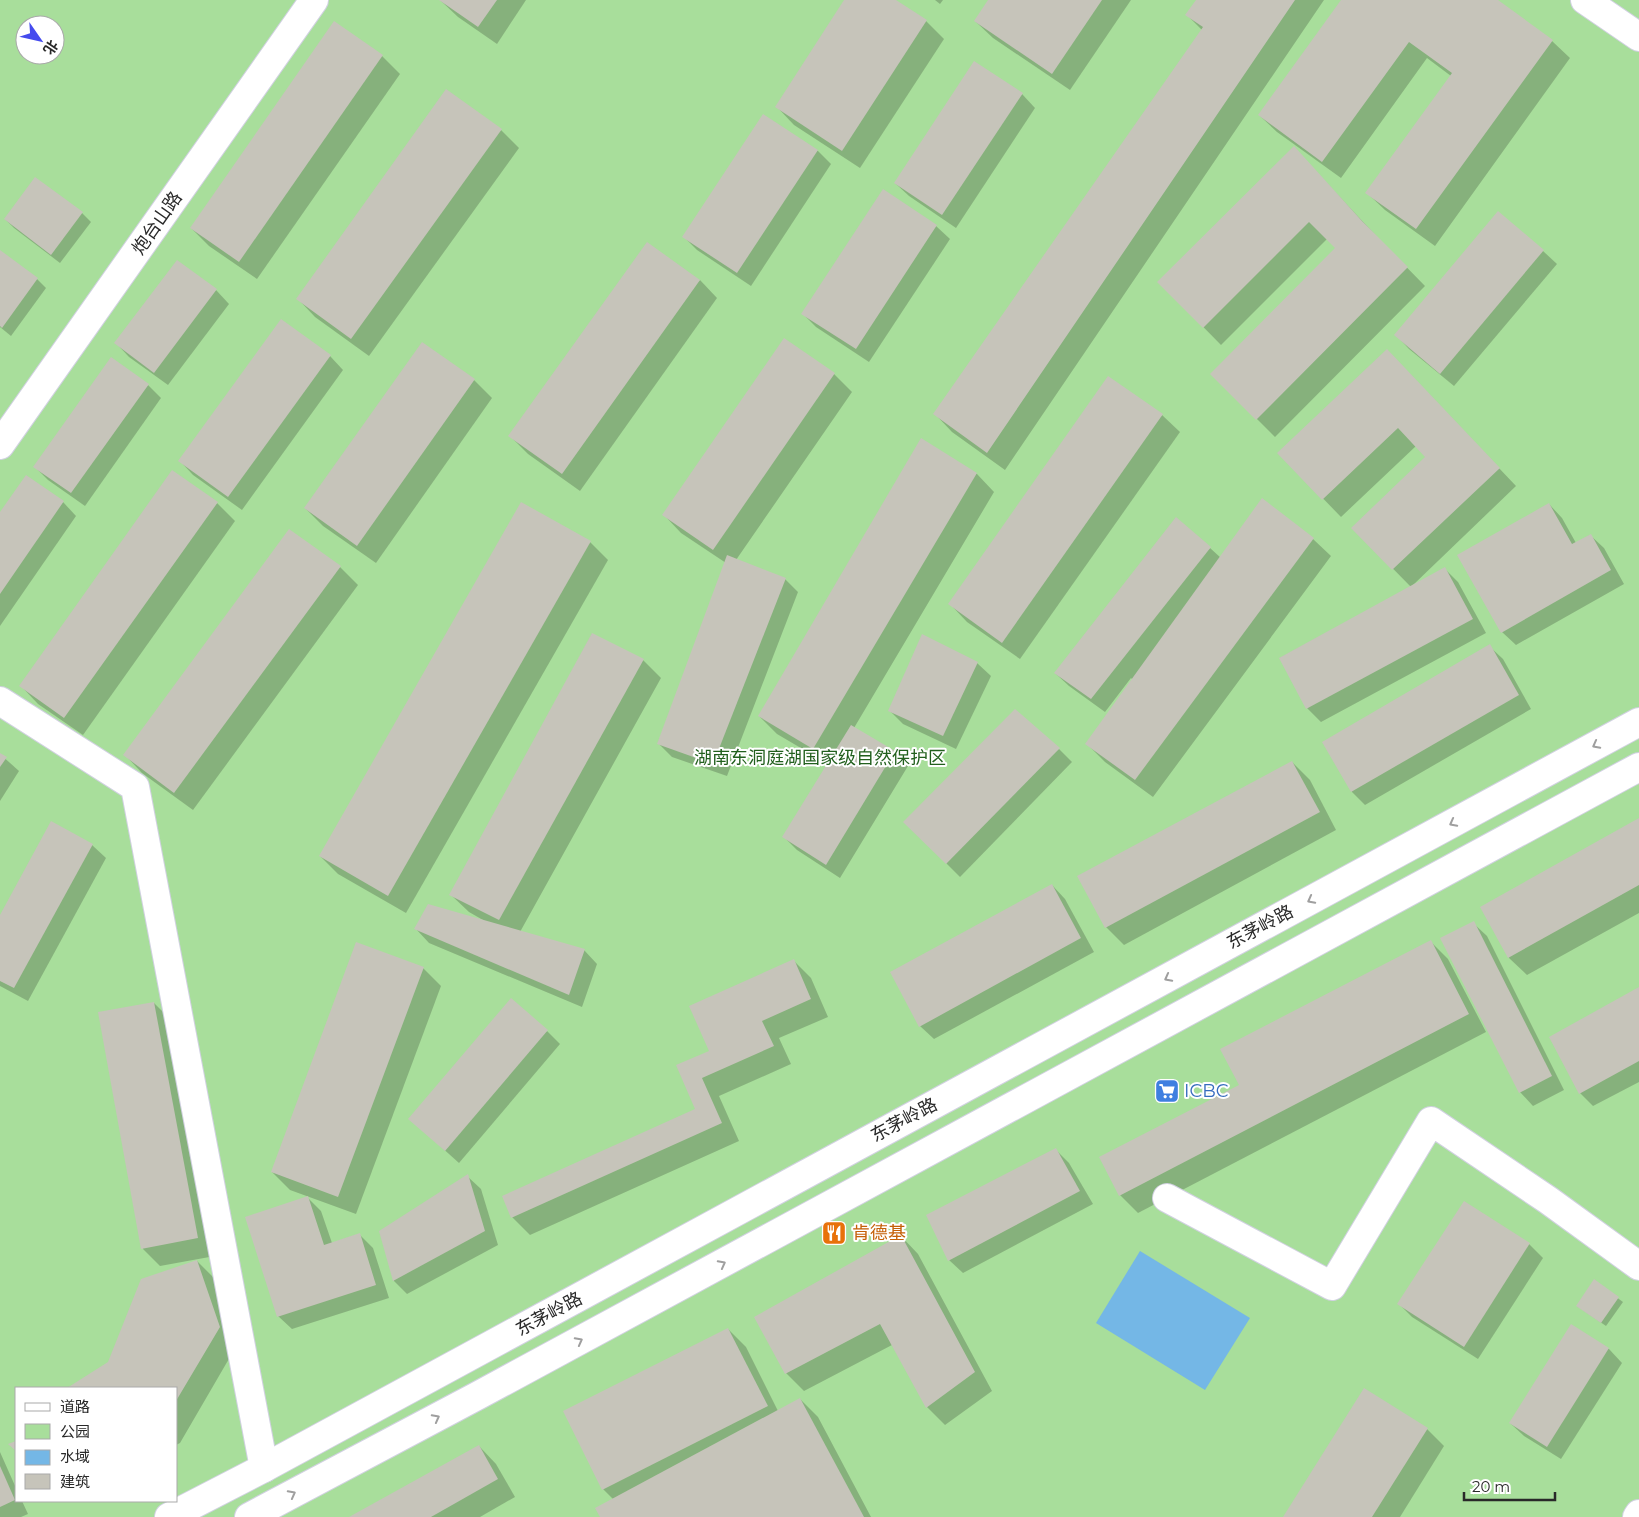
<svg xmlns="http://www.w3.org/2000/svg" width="1639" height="1517" font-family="Montserrat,'Noto Sans SC',sans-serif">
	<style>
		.green { fill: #a8de9b; fill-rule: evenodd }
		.water { fill: #74b7e6 }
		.shadow { fill: #0003 }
		.building { fill: #c6c4ba }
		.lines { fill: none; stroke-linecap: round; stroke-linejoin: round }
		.street-casing { stroke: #d1d1e1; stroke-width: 30 }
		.secondary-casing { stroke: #d1d1e1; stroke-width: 30 }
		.street { stroke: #fff; stroke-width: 28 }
		.secondary { stroke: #fff; stroke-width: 28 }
		.oneway { stroke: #9f9f9f }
		.labels { text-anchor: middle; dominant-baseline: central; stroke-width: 4; stroke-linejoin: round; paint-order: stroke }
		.street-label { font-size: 18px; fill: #292929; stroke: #fff }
		.park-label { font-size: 18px; fill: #22601e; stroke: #fff }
		.shop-label { font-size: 18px; fill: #366cbe; stroke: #fff; text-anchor: start }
		.food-label { font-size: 18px; fill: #c56008; stroke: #fff; text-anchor: start }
	</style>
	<rect width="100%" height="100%" fill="#eae6db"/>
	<path class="green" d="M0,0H1639V1517H0ZM25,25H55V55H25ZM16,1388H176V1501H16Z"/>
	<polygon class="water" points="1140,1251 1250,1318 1205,1390 1096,1323"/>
	<g class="shadow">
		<polygon points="440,0 526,0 497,44 458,17"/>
		<polygon points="846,0 894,0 926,21 944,39 860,168 794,125 777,107"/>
		<polygon points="935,0 943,0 940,4"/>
		<polygon points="989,0 1131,0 1070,90 993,38 975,21"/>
		<polygon points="1197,0 1324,0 1005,470 952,432 935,414 1202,30 1187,15"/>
		<polygon points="1342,0 1496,0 1552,41 1570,58 1435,246 1385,210 1367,193 1451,76 1427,58 1341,178 1277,132 1259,115"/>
		<polygon points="335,23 382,56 400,74 257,279 209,246 191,228"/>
		<polygon points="1022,94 1035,108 956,228 909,196 895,183"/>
		<polygon points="764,116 818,151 831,164 751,286 697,250 684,237"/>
		<polygon points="501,130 519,148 369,356 315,317 298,299"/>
		<polygon points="1294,148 1380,240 1425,286 1275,437 1212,374 1336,248 1327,239 1221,345 1159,282"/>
		<polygon points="82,213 91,222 60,263 14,228 5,219"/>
		<polygon points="1498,213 1543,251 1557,264 1454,386 1409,349 1396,335"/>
		<polygon points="936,226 950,239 869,362 816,327 803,314"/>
		<polygon points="0,252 37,279 46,288 11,336 0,327"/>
		<polygon points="700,280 717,298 580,491 528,454 510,436"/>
		<polygon points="216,290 229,304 168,385 129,357 116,343"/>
		<polygon points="784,340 834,374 852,392 736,560 785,579 798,592 727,776 672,757 658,743 726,563 681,533 664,515"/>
		<polygon points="422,344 474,380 492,398 376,563 323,526 305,508"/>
		<polygon points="330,356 343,370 242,510 193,475 180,461"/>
		<polygon points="1404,368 1516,486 1412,586 1445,569 1458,582 1486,633 1321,722 1307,708 1280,658 1411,587 1353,528 1427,457 1416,446 1341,517 1279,453"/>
		<polygon points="148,385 161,398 85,506 48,480 35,467"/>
		<polygon points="1162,415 1180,432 1020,659 967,622 950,604"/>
		<polygon points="921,440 977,474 994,492 854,728 894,752 908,766 840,878 797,850 784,837 828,764 777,734 759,716"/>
		<polygon points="63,502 76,516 0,626 0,514"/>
		<polygon points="217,503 235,521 83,735 38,704 21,686"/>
		<polygon points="1549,504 1562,518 1576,543 1590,535 1604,548 1624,584 1516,645 1502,632"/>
		<polygon points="1313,539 1331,556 1153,797 1105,762 1087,744 1133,680 1131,678 1105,712 1069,686 1055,673 1210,548 1221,558"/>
		<polygon points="590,542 608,560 406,913 338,874 320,856"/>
		<polygon points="340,567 358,585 193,810 142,773 125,755"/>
		<polygon points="592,634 643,660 661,678 520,932 584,950 597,964 582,1007 429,943 416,929 483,921 483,920 469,912 451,895"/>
		<polygon points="1489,646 1503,659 1531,709 1365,805 1352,792 1324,742"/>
		<polygon points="977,663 991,676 956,749 903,724 890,711"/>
		<polygon points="1059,749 1072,762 960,877 905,822"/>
		<polygon points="0,754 19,771 0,801"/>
		<polygon points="1292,762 1310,780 1336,830 1124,945 1106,927"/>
		<polygon points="1639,819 1639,913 1527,975 1509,958 1482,907"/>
		<polygon points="92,845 106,858 28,1001 0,986 0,918"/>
		<polygon points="1052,885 1065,899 1094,952 934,1039 920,1026"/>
		<polygon points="1473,923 1487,936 1564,1090 1533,1106 1520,1092"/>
		<polygon points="1430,941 1448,959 1486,1032 1138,1213 1120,1195 1241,1085"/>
		<polygon points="793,960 811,978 828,1017 779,1038 791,1064 719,1096 739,1141 530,1235 512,1217 697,1110 678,1066 711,1051"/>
		<polygon points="423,968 441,986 356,1214 290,1190 272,1172"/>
		<polygon points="1639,989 1639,1082 1593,1106 1580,1093"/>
		<polygon points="154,1003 172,1021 215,1256 160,1266 143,1249"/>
		<polygon points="547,1031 560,1044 459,1163 410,1119"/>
		<polygon points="1056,1150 1069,1163 1093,1204 963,1273 949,1260"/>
		<polygon points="467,1176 481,1189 498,1245 407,1294 394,1281 380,1232"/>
		<polygon points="308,1198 321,1211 332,1243 359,1234 373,1248 389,1298 292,1329 278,1316"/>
		<polygon points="901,1236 918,1254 992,1391 945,1425 927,1407 892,1345 804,1391 786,1373"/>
		<polygon points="1529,1244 1543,1258 1478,1359 1412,1317 1399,1304"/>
		<polygon points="197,1261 215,1279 237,1345 180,1443 176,1445 176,1388 69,1388 109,1363"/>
		<polygon points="1594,1281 1623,1302 1606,1326 1577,1306"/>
		<polygon points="1571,1326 1609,1349 1622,1363 1561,1459 1524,1436 1510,1423"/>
		<polygon points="728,1329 746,1347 778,1411 800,1399 818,1417 871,1517 601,1517 614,1500 603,1489 565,1412"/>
		<polygon points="1427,1429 1444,1446 1400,1517 1284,1517"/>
		<polygon points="479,1446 496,1464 515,1497 480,1517 352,1517"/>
		<polygon points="0,1452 16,1488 16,1501 22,1501 28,1514 21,1517 0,1517"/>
	</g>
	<g class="building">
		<polygon points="439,0 497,0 478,27"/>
		<polygon points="844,0 896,0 927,20 842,151 775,107"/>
		<polygon points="988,0 1102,0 1052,74 974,21"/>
		<polygon points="1196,0 1295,0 987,453 933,414 1203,27 1185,15"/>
		<polygon points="1341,0 1498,0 1553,40 1416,229 1365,193 1452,73 1409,42 1322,162 1258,115"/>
		<polygon points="334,21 383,55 239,262 190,228"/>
		<polygon points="974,61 1023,93 942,215 894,183"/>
		<polygon points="446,89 502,129 351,339 296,299"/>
		<polygon points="763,114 818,150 737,273 682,237"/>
		<polygon points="1294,146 1362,221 1408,267 1256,420 1210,374 1335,248 1309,222 1203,328 1157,282"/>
		<polygon points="35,177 83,212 51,255 4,219"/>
		<polygon points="883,189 937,225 856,349 801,314"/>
		<polygon points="1498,211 1544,250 1440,374 1394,335"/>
		<polygon points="647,242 700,280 562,474 508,436"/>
		<polygon points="0,250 38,278 2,328 0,326"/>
		<polygon points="177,260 217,289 154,373 114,343"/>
		<polygon points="281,319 331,355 228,497 178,461"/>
		<polygon points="784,338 835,373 713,550 662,515"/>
		<polygon points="422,342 475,379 357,546 304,508"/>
		<polygon points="1387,349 1500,468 1392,570 1351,528 1425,457 1398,428 1322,500 1277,453"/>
		<polygon points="111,357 149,384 71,493 33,467"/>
		<polygon points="1108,376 1163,414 1002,643 948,604"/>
		<polygon points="921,438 977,473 813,749 758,716"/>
		<polygon points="172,470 218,502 64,718 19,686"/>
		<polygon points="26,475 64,501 0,594 0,512"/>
		<polygon points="1262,498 1314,538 1135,780 1085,744"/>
		<polygon points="521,502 591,541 388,896 319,856"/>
		<polygon points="1549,503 1572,544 1591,534 1611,570 1501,633 1457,555"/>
		<polygon points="1176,517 1211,547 1091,699 1054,673"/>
		<polygon points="289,529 341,566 174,793 123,755"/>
		<polygon points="727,555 786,578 713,764 657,744"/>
		<polygon points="1445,567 1473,619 1306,709 1279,658"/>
		<polygon points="592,633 644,659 499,920 449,895"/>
		<polygon points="922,634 978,662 943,736 888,711"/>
		<polygon points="1490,644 1519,695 1351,792 1322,742"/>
		<polygon points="1015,709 1060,748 946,864 903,822"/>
		<polygon points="851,725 895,751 826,865 782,837"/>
		<polygon points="0,753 7,757 0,767"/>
		<polygon points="1292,761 1320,812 1105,928 1077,876"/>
		<polygon points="1639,818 1639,885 1508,958 1480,907"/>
		<polygon points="51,821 93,844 14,988 0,981 0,915"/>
		<polygon points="1052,884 1081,938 919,1027 890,972"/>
		<polygon points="428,904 585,949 569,995 414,929"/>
		<polygon points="1474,921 1552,1076 1519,1093 1440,938"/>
		<polygon points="1431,940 1469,1014 1119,1196 1099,1157 1239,1085 1220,1049"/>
		<polygon points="356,942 424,967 338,1197 271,1172"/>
		<polygon points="794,959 811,999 762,1021 774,1046 702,1078 722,1123 511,1218 502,1196 695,1109 676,1065 709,1051 689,1006"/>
		<polygon points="1639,987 1639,1061 1579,1094 1549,1037"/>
		<polygon points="511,998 548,1030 445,1151 408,1119"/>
		<polygon points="154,1002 198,1238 141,1249 98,1012"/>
		<polygon points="1056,1148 1080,1191 948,1261 926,1215"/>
		<polygon points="468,1174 485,1231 393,1281 379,1231"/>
		<polygon points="308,1196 324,1245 360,1233 376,1285 277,1317 245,1217"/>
		<polygon points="1464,1201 1530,1243 1464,1347 1397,1304"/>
		<polygon points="901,1235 975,1372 926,1408 880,1324 785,1374 754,1317"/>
		<polygon points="197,1260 220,1327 176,1401 176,1388 67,1388 108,1362 141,1279"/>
		<polygon points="1594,1279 1619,1297 1601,1323 1576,1306"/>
		<polygon points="1571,1324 1609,1348 1547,1447 1509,1423"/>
		<polygon points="728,1328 768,1406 602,1490 563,1411"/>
		<polygon points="1364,1388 1428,1428 1372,1517 1283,1517"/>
		<polygon points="800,1398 864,1517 600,1517 595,1508"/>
		<polygon points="16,1441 16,1451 8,1444"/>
		<polygon points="479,1445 498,1479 431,1517 349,1517"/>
		<polygon points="0,1466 15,1500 0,1507"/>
	</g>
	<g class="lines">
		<defs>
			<g id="street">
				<polyline points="0,701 135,787 264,1468"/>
				<polyline points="1167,1198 1332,1286 1431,1121 1548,1200 1639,1266"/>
				<polyline points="1637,1517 1639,1514"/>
			</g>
			<g id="secondary">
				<polyline points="1585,0 1639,37"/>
				<polyline points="0,445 314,0"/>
				<polyline points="169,1517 264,1468 1639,722"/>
				<polyline points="249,1517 477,1396 1639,767"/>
			</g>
		</defs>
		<use href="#street" class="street-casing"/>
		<use href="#secondary" class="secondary-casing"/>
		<use href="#street" class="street"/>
		<use href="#secondary" class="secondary"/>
	</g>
	<defs><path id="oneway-chevron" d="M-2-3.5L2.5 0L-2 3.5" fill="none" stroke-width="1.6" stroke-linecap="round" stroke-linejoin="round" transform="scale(1.25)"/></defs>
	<g class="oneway">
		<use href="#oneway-chevron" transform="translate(1596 745) rotate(152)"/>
		<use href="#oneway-chevron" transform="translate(1453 823) rotate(152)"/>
		<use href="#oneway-chevron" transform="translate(1311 900) rotate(152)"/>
		<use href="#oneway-chevron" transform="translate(1168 978) rotate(152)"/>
		<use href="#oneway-chevron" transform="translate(722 1264) rotate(-28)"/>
		<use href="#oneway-chevron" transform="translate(579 1341) rotate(-28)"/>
		<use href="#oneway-chevron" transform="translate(436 1418) rotate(-28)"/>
		<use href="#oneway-chevron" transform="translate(292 1494) rotate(-28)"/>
	</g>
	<defs>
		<symbol id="supermarket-square" viewBox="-11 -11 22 22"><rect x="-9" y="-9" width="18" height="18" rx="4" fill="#3f7fe0" stroke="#fff"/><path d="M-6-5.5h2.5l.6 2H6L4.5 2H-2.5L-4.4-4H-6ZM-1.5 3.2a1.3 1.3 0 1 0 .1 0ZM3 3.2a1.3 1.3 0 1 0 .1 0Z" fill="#fff"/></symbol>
		<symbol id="restaurant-square" viewBox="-11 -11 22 22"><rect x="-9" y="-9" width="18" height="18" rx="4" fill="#e8710a" stroke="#fff"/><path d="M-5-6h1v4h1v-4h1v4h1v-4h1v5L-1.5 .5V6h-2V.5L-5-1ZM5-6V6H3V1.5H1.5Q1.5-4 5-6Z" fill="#fff"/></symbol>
	</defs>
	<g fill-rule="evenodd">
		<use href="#supermarket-square" x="1153" y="1077" width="28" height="28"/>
		<use href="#restaurant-square" x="820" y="1219" width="28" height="28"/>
	</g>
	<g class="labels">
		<g class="street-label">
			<text transform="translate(157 223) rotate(-55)">炮台山路</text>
			<text transform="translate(1260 927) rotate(-28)">东茅岭路</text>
			<text transform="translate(904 1120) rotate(-28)">东茅岭路</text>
			<text transform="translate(549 1314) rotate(-28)">东茅岭路</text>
		</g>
		<g class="park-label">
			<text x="820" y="758">湖南东洞庭湖国家级自然保护区</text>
		</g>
		<g class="shop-label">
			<text x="1184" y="1091">ICBC</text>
		</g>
		<g class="food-label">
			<text x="852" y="1233">肯德基</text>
		</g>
	</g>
	<rect x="15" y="1387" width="162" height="115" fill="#ffffff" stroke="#a9a9a9"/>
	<rect x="25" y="1403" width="25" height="8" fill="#ffffff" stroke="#a9a9a9"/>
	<text x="60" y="1412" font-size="15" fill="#292929">道路</text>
	<rect x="25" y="1424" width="25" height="15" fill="#a8de9b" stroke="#a9a9a9"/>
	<text x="60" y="1437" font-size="15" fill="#292929">公园</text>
	<rect x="25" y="1450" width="25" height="15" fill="#74b7e6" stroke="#a9a9a9"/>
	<text x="60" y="1462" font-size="15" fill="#292929">水域</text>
	<rect x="25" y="1474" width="25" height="15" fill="#c6c4ba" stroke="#a9a9a9"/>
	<text x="60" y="1487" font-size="15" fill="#292929">建筑</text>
	<g transform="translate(40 40) rotate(124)"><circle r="24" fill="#ffffff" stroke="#a9a9a9"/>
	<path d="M0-4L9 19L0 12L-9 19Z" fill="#454bee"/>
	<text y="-8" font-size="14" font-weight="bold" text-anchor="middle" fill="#292929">北</text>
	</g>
	<path d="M1464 1492v8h91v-8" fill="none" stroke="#292929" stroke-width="2.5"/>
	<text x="1472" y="1492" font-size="15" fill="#292929" stroke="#ffffff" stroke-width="4" paint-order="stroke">20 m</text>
</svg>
